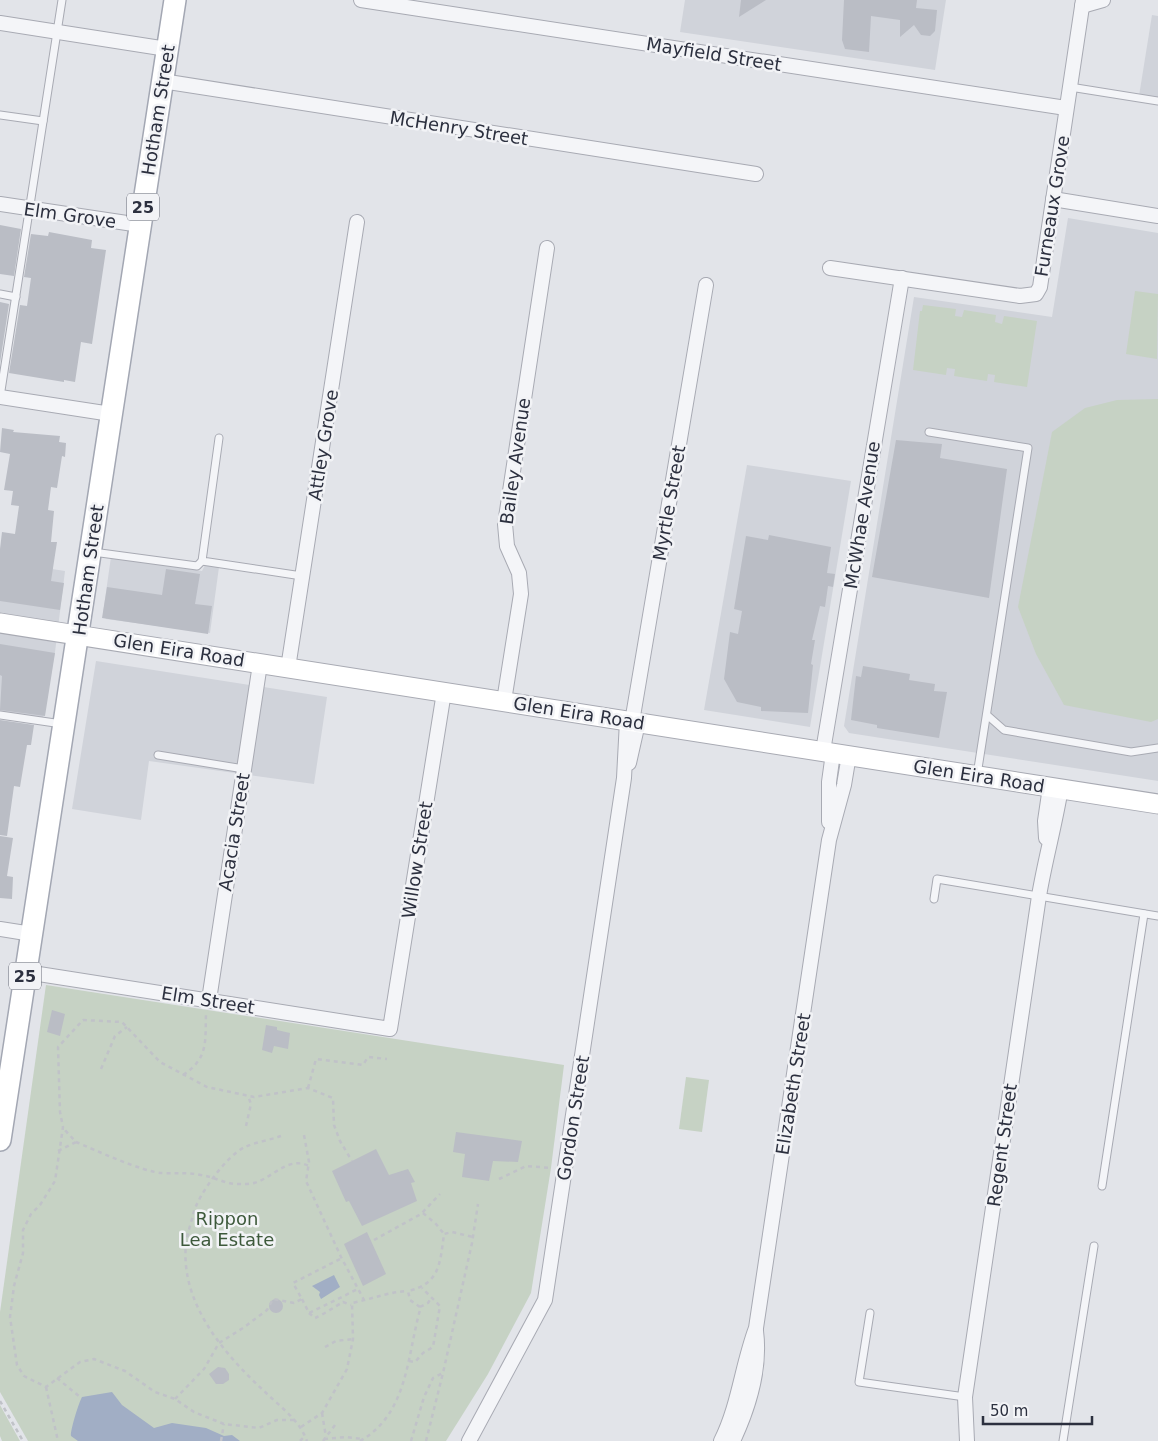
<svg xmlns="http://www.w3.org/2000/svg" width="1158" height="1441" font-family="'DejaVu Sans',sans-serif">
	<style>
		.built { fill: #d0d3da }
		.green { fill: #c6d2c4 }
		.water { fill: #a1aec5 }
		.building { fill: #babdc5 }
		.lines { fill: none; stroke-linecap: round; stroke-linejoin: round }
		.service-casing { stroke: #a8aab3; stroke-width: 9 }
		.minor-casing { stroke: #a8aab3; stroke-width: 16 }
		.secondary-casing { stroke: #a8aab3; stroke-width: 21 }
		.primary-casing { stroke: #a3a7b3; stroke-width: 24 }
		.path { stroke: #c0c2c8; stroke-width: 2.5; stroke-dasharray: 4 4; stroke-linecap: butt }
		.service { stroke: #f4f5f8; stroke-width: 7 }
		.minor { stroke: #f4f5f8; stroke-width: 14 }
		.secondary { stroke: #fff; stroke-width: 19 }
		.primary { stroke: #fff; stroke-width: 21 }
		.labels { text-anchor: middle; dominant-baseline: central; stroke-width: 5; stroke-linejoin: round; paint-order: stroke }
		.shield { fill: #f2f3f6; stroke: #676a76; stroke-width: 1 }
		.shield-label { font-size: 16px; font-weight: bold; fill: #2c303f }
		.street-label { font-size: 18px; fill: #2c303f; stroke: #f2f3f6 }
		.park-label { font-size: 18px; fill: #3d593b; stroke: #f2f3f6 }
	</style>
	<rect width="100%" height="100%" fill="#e2e4e9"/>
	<g class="built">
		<polygon points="685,0 946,0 935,70 680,32"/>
		<polygon points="1152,15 1158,16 1158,99 1139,96"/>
		<polygon points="1068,218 1158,233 1158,781 849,733 844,726 914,297 1052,317"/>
		<polygon points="747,465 851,481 810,727 704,710"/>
		<polygon points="111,557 202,571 205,565 219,567 210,633 106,619 103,613"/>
		<polygon points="0,561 65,571 55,652 43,718 0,712"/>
		<polygon points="96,661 327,697 314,784 149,761 141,820 72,809"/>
	</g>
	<g class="green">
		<polygon points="1135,291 1158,294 1157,359 1126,354"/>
		<polygon points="923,305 956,309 955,316 962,317 964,310 996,315 995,322 1002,324 1004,316 1037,321 1027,387 994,382 995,375 988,374 987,381 954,376 955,369 947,368 946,375 913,370 920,311 922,311"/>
		<polygon points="1158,399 1158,719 1151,722 1064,705 1036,654 1018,607 1052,432 1085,408 1117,400"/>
		<polygon points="46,985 564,1065 551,1168 531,1293 488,1374 446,1441 28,1441 0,1392 0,1312"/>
		<polygon points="686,1077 709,1080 702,1132 679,1129"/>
		<polygon points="0,1405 20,1441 2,1441 0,1436"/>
	</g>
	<g class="water">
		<polygon points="334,1275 340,1287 321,1299 319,1295 320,1292 312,1286"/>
		<path d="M112,1392L122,1405L154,1428L172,1423L206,1428L224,1436L232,1435L240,1441H78L71,1436C70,1431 79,1402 82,1397Z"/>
	</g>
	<g class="building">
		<polygon points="741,0 766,0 739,17"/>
		<polygon points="844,0 917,0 916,8 937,10 935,31 930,36 921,35 914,25 900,37 900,20 871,16 869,52 845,49 842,40"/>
		<polygon points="0,225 21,229 14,276 0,274"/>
		<polygon points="49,232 92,240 91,248 106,250 92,344 81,342 75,382 64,380 64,382 9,373 20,305 27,306 31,278 24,277 31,234 48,236"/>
		<polygon points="0,302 9,304 0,363"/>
		<polygon points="2,428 14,430 13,432 60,436 59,442 66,443 65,457 62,456 57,488 51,487 48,510 54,511 51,542 57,542 51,581 64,583 60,610 0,601 0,549 2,532 15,534 19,506 11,505 13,491 4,490 10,454 0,452"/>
		<polygon points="896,440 942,444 940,458 1007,469 989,598 872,577"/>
		<polygon points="769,535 831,547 827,573 835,574 833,587 828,586 825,607 820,606 812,640 815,640 811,664 813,665 808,713 761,711 761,707 737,702 724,679 730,632 738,634 742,611 734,609 746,536 768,540"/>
		<polygon points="166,569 200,574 195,604 212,606 208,634 102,618 107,587 162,595"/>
		<polygon points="0,644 55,653 45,716 0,710 2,676 0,675"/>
		<polygon points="863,666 910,674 909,680 935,684 934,691 947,692 939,738 877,728 877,725 851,720 856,676 861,677"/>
		<polygon points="0,720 34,725 31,745 27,745 20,787 14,786 7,836 0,835"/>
		<polygon points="0,836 13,838 7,876 13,877 12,899 0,898"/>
		<polygon points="52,1010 65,1014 60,1036 47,1032"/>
		<polygon points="266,1025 277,1027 277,1030 290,1033 288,1049 274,1046 272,1053 262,1050"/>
		<polygon points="456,1132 522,1141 518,1162 493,1161 489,1181 462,1177 465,1154 453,1152"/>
		<polygon points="376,1149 389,1175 408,1169 415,1182 411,1183 417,1201 362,1226 349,1201 346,1202 332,1171"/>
		<polygon points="367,1232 386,1274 363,1286 344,1244"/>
		<circle cx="276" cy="1306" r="7"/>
		<polygon points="218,1367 225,1368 229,1374 229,1380 223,1384 216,1384 209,1374"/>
	</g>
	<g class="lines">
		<defs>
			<g id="service">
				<polyline points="1070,87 1158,101"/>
				<polyline points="0,115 43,121"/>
				<polyline points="0,294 16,297"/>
				<polyline points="0,397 62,0"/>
				<polyline points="929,432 1028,448 977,775"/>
				<polyline points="219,438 202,561 302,576"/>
				<polyline points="93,552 197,566 202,561"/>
				<polyline points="0,715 62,724"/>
				<polyline points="987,715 1004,730 1131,752 1158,748"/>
				<polyline points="158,755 244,769"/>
				<polyline points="934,899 937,879 1158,916"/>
				<polyline points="1102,1186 1144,914"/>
				<polyline points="870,1313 859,1382 965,1397"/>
				<polyline points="1063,1441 1094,1246"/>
			</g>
			<g id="minor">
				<polyline points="361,0 1066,108"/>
				<polyline points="1082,6 1103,0"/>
				<polyline points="0,23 167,49"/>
				<polyline points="162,81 756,174"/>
				<polyline points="1053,199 1158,216"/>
				<polyline points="0,204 140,225"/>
				<polyline points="830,268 1020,296 1036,294 1040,287 1083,0"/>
				<polyline points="0,397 111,414"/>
				<polyline points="288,668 357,222"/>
				<polyline points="504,701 521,594 519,573 507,546 505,524 547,248"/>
				<polyline points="632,722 706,285"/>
				<polyline points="823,751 902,278"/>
				<polyline points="629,763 638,723"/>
				<polyline points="829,822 829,782 833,753"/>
				<polyline points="1046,838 1045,821 1050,787"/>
				<polyline points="0,929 32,934"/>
				<polyline points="26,972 390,1029 444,692"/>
				<polyline points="209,1000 260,664"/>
				<polyline points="469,1441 545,1300 624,778 627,721"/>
				<path d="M721,1441C739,1405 742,1365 756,1328L829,840L844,785L849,755"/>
				<path d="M733,1441C749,1407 761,1369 756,1331"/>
				<path d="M967,1441L965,1397L1039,896C1045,860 1055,825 1061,788"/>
			</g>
			<polyline id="secondary" points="0,623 1158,804"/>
			<polyline id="primary" points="0,1140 175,0"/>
		</defs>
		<use href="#service" class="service-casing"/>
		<use href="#minor" class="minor-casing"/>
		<use href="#secondary" class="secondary-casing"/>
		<use href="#primary" class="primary-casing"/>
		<g class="path">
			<polyline points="101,1069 115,1036 127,1027"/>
			<path d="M183,1075C209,1058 205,1041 206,1013"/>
			<polyline points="308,1088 316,1059 363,1065 368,1057 387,1059"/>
			<polyline points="246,1126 251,1104 248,1096"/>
			<polyline points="304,1135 309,1162 306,1181 341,1257 364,1300"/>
			<path d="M281,1136C270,1140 256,1142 245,1147C227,1155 197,1196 193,1215C191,1224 187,1234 186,1244C180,1302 223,1353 263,1390C279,1406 299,1419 307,1441"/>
			<path d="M76,1142C95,1150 143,1172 162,1173C176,1174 187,1172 201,1175C215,1177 227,1185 241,1184C246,1184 252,1184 257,1182C274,1176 289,1156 309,1166"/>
			<polyline points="58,1151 76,1142 63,1128"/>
			<polyline points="499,1179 526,1166 551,1168"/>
			<polyline points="423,1213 436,1224 444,1234"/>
			<polyline points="374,1240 421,1214 440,1194"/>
			<polyline points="302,1299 309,1313 358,1289"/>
			<polyline points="420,1307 428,1303 431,1298"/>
			<path d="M309,1313L315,1318C321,1316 336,1306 343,1302L351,1305"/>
			<polyline points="325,1347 336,1341 353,1339"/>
			<polyline points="409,1361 415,1362 423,1353 433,1347 440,1306 422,1288"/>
			<polyline points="57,1378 80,1397"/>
			<polyline points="46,1387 58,1441"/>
			<polyline points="175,1399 204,1369 219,1343 243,1328 267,1310 273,1299 294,1303 302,1299 293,1283 342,1258"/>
			<polyline points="0,1401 23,1441"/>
			<polyline points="322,1413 326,1437"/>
			<polyline points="294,1420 277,1420 259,1428 224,1424 194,1412 175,1399 155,1392 125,1371 94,1359 80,1362 46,1387 24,1376 17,1365 10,1317 14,1286 23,1253 23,1230 31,1214 40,1205 55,1181 63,1127 60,1112 58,1047 83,1020 122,1022 160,1062 207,1087 254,1097 308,1088 333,1098 334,1125 340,1141 352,1161"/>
			<path d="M301,1427L322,1413L347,1369L353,1339L352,1303C372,1299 388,1292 408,1291"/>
			<polyline points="324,1439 346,1437 363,1439"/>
			<polyline points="221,1441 224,1424"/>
			<polyline points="300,1441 305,1436"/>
			<polyline points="323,1441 335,1425"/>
			<path d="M360,1441C408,1414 407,1356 420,1310V1307L410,1300L408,1291C440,1284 440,1263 444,1234L452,1232L473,1237"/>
			<polyline points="411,1441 424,1397 433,1378 443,1373 472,1243 478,1204"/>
			<polyline points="426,1441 443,1373"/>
		</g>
		<use href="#service" class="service"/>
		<use href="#minor" class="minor"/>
		<use href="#secondary" class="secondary"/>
		<use href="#primary" class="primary"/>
	</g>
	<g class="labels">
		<g class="shield">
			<rect x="127" y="193.5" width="32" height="27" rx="4"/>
			<rect x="9" y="962.5" width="32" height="27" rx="4"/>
		</g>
		<g class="shield-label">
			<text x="143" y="207">25</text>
			<text x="25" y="976">25</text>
		</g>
		<g class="street-label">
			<text transform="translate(714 54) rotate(9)">Mayfield Street</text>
			<text transform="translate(158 110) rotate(-81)">Hotham Street</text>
			<text transform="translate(459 128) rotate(9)">McHenry Street</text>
			<text transform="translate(1052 206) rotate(-81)">Furneaux Grove</text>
			<text transform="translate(70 215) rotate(8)">Elm Grove</text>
			<text transform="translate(323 445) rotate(-81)">Attley Grove</text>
			<text transform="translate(515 461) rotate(-82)">Bailey Avenue</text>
			<text transform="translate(669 503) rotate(-80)">Myrtle Street</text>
			<text transform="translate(862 515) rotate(-81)">McWhae Avenue</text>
			<text transform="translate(88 570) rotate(-82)">Hotham Street</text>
			<text transform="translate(179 650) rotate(9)">Glen Eira Road</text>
			<text transform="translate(579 713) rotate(9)">Glen Eira Road</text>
			<text transform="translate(979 776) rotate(9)">Glen Eira Road</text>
			<text transform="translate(234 832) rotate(-81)">Acacia Street</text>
			<text transform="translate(417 860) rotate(-81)">Willow Street</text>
			<text transform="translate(208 1000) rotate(9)">Elm Street</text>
			<text transform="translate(793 1084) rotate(-81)">Elizabeth Street</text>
			<text transform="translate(573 1118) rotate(-81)">Gordon Street</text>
			<text transform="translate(1002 1145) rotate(-82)">Regent Street</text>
		</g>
		<g class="park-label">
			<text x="227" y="1218">Rippon<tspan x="227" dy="21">Lea Estate</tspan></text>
		</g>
	</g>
	<path d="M983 1416v8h109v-8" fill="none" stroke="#2c303f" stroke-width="2.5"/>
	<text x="990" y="1416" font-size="15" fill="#2c303f" stroke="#f2f3f6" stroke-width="4" paint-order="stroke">50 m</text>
</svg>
